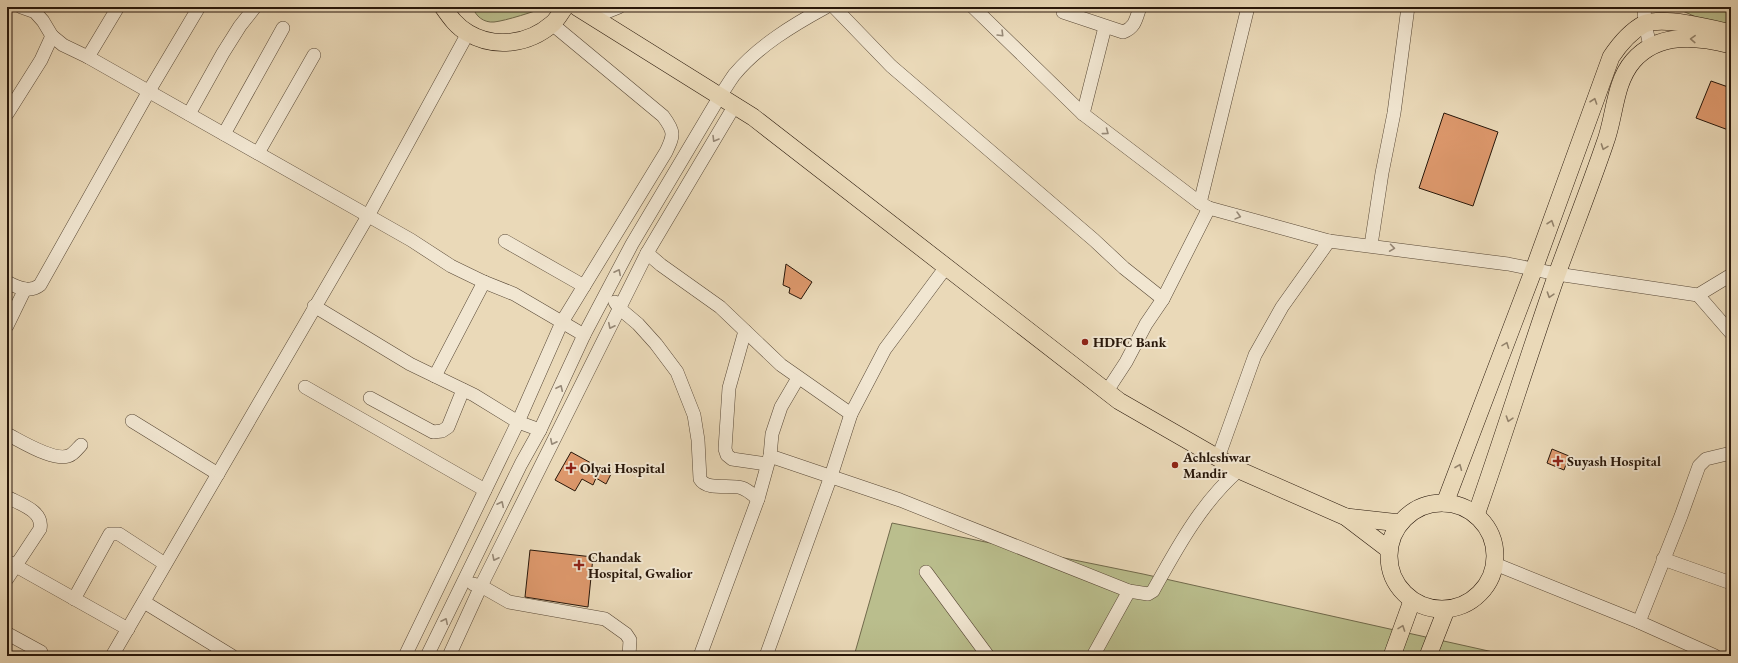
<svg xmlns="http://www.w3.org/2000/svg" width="1738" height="663" font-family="'EB Garamond',serif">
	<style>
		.green { fill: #babe8d; stroke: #716a4c }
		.building { fill: #dd986c; stroke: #28170a }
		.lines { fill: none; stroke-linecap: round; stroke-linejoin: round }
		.minor-casing { stroke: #584836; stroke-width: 14 }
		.major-casing { stroke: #28170a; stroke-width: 18 }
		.minor { stroke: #f1e6d1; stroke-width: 13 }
		.major { stroke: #ead9b8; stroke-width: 17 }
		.oneway { stroke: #978977 }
		.oneway2 { stroke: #93826a }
		.poi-dot { fill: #8f2418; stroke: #f1e6d1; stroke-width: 1.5 }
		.labels { text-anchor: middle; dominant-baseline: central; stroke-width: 4; stroke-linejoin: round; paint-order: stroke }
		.poi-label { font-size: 14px; font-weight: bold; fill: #28170a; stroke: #f1e6d1; text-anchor: start }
	</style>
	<rect width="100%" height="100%" fill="#ead9b8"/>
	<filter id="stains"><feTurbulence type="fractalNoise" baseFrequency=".005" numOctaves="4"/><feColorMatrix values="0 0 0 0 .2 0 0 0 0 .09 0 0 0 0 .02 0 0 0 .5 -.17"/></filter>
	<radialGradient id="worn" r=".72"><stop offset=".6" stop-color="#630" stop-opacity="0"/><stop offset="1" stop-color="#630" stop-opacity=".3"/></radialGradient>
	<g class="green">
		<path d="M473,7H546C536,11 505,21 494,22C484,23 475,16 473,7Z"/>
		<polygon points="1674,7 1731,7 1731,33"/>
		<polygon points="892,523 1143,574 1511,656 854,656"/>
	</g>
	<g class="building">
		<polygon points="1711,81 1731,88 1731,131 1696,118"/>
		<polygon points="1444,113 1498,132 1473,206 1419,188"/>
		<polygon points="786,264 812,282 801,299 789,293 790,288 783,285"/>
		<polygon points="1552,449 1569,456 1564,470 1547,463"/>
		<polygon points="571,452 611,474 606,484 596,478 593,485 582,479 575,491 555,480"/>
		<polygon points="530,550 593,557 588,607 525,597"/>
	</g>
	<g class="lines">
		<defs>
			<g id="minor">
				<polyline points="21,7 35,12 43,21 52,36 63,45 88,57 411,240 451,266 484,282 514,294 584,335"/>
				<polyline points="834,7 891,66 1094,240 1124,268 1163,299"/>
				<polyline points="973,7 1083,114 1200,203 1209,208 1329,241 1508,264 1557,274 1698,295 1731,275"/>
				<polyline points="1644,7 1645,24 1650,46"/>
				<path d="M1063,12L1123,32C1135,28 1136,19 1140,7"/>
				<polyline points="594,17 619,7"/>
				<polyline points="88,57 118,7"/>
				<polyline points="7,114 41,60 52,36"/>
				<polyline points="189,114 223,53 240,26 255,7"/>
				<polyline points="1083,114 1105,27"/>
				<polyline points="224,134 283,28"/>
				<polyline points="258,153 314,55"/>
				<polyline points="1200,203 1248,7"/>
				<polyline points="505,241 584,286"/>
				<polyline points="1371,245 1382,173 1394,113 1408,7"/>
				<polyline points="647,253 661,265 720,307 781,365 851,414"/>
				<path d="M7,282C18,288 30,293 40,285L149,91L199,7"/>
				<polyline points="1698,295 1731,333"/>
				<path d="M615,302L619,308L638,324L656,344L677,372L694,415L698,440L700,479C707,491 730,484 742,488C748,490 753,495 758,499"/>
				<polyline points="314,306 410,364 474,395 518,422 540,430"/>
				<polyline points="7,326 25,289"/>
				<polyline points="745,331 729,388 725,449 727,455 732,459 767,464"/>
				<polyline points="435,376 484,282"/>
				<polyline points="305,387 485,490"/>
				<polyline points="1107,391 1126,362 1146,324 1163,299 1209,208"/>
				<polyline points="370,398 433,432 442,431 448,427 463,390"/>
				<polyline points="132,421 218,474"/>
				<path d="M7,434C21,441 58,465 72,454C75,452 78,448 81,445"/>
				<path d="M770,456L900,500L1129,591L1148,594L1153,591C1177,548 1201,503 1239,470"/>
				<polyline points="1218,458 1255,355 1282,307 1329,241"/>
				<path d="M7,497C20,504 44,511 40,529L7,579"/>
				<polyline points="1663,559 1731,583"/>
				<polyline points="7,561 128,629"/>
				<polyline points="1495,564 1639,622 1715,656"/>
				<polyline points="926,572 988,656"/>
				<polyline points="473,584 481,586 509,602 605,619 626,634 630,640 629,656"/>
				<polyline points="74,599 110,534 119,534 165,564"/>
				<polyline points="144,602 232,656"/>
				<polyline points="1639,622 1681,516 1699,466 1706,459 1731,453"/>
				<polyline points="7,636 8,634 41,652"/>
				<polyline points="112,656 368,216 468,33"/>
				<path d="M405,656L518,422L562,322L666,152C674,135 675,132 663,116L552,24"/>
				<path d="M427,656L521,464L540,430L584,335L632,244L720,96C725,89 729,82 734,75C758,46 793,25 826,7"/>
				<polyline points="449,656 481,586 647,253 735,105"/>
				<polyline points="700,656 758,499 770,456 772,434 781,407 798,378"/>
				<polyline points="766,656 831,476 851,414 885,349 946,267"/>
				<polyline points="1093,656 1129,591"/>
			</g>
			<g id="major">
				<path d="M443,7C450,17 457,27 468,33C495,49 529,44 552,24C557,20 561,12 565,7"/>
				<polyline points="577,7 753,117 1119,401 1239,470 1346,517 1388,549"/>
				<circle cx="1442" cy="556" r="53"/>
				<path d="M1445,503L1534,269L1611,57C1619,45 1631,31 1644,24C1664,16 1710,28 1731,33"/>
				<path d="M1476,515C1504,435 1529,354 1557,274C1573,230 1590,187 1605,143C1615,117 1614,83 1633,61C1658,32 1697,36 1731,45"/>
				<polyline points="1346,517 1400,523"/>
				<polyline points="1392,656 1412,601"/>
				<polyline points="1428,656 1446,610"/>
			</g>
		</defs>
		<use href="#minor" class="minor-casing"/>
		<use href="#major" class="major-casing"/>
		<use href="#minor" class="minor"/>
		<use href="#major" class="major"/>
	</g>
	<defs><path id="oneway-chevron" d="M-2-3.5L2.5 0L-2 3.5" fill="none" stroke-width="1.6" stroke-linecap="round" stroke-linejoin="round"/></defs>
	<g class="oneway">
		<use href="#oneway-chevron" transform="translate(1001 34) rotate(45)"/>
		<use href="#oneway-chevron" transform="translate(1106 132) rotate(37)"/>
		<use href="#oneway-chevron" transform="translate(715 139) rotate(121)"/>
		<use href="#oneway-chevron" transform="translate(1238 216) rotate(15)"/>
		<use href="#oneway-chevron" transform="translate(1392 248) rotate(8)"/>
		<use href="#oneway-chevron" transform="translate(618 272) rotate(-63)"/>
		<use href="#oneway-chevron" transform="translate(611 326) rotate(116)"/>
		<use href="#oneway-chevron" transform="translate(560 388) rotate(-65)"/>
		<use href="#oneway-chevron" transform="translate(553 442) rotate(116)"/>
		<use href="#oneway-chevron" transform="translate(501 504) rotate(-64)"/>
		<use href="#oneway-chevron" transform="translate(495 558) rotate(116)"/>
		<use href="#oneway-chevron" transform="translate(445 621) rotate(-64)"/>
	</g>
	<g class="oneway2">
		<use href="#oneway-chevron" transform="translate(1693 39) rotate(-178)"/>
		<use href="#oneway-chevron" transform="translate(1594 101) rotate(-71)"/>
		<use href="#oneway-chevron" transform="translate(1604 147) rotate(110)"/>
		<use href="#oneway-chevron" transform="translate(1551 223) rotate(-71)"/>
		<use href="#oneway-chevron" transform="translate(1550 295) rotate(108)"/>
		<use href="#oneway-chevron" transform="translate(1506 345) rotate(-69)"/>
		<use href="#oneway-chevron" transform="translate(1509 419) rotate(108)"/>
		<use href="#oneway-chevron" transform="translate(1459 467) rotate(-68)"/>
		<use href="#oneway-chevron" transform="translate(1402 628) rotate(-70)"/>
	</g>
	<g class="poi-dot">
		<circle cx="1085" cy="342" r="4"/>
		<path d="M1556 455h4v4h4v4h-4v4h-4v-4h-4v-4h4z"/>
		<circle cx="1175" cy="465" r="4"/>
		<path d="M569 462h4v4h4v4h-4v4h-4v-4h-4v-4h4z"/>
		<path d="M577 559h4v4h4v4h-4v4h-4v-4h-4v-4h4z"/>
	</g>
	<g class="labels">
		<g class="poi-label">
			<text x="1093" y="342">HDFC Bank</text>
			<text x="1183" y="457">Achleshwar<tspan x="1183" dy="16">Mandir</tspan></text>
			<text x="1567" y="461">Suyash Hospital</text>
			<text x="580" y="468">Olyai Hospital</text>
			<text x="588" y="557">Chandak<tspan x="588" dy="16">Hospital, Gwalior</tspan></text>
		</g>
	</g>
	<rect width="1738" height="663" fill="none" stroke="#ead9b8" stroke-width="24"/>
	<rect x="8" y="8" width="1722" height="647" fill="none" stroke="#28170a" stroke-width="2"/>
	<rect x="12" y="12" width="1714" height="639" fill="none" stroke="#28170a"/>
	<rect width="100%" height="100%" filter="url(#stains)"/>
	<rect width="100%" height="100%" fill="url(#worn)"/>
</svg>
